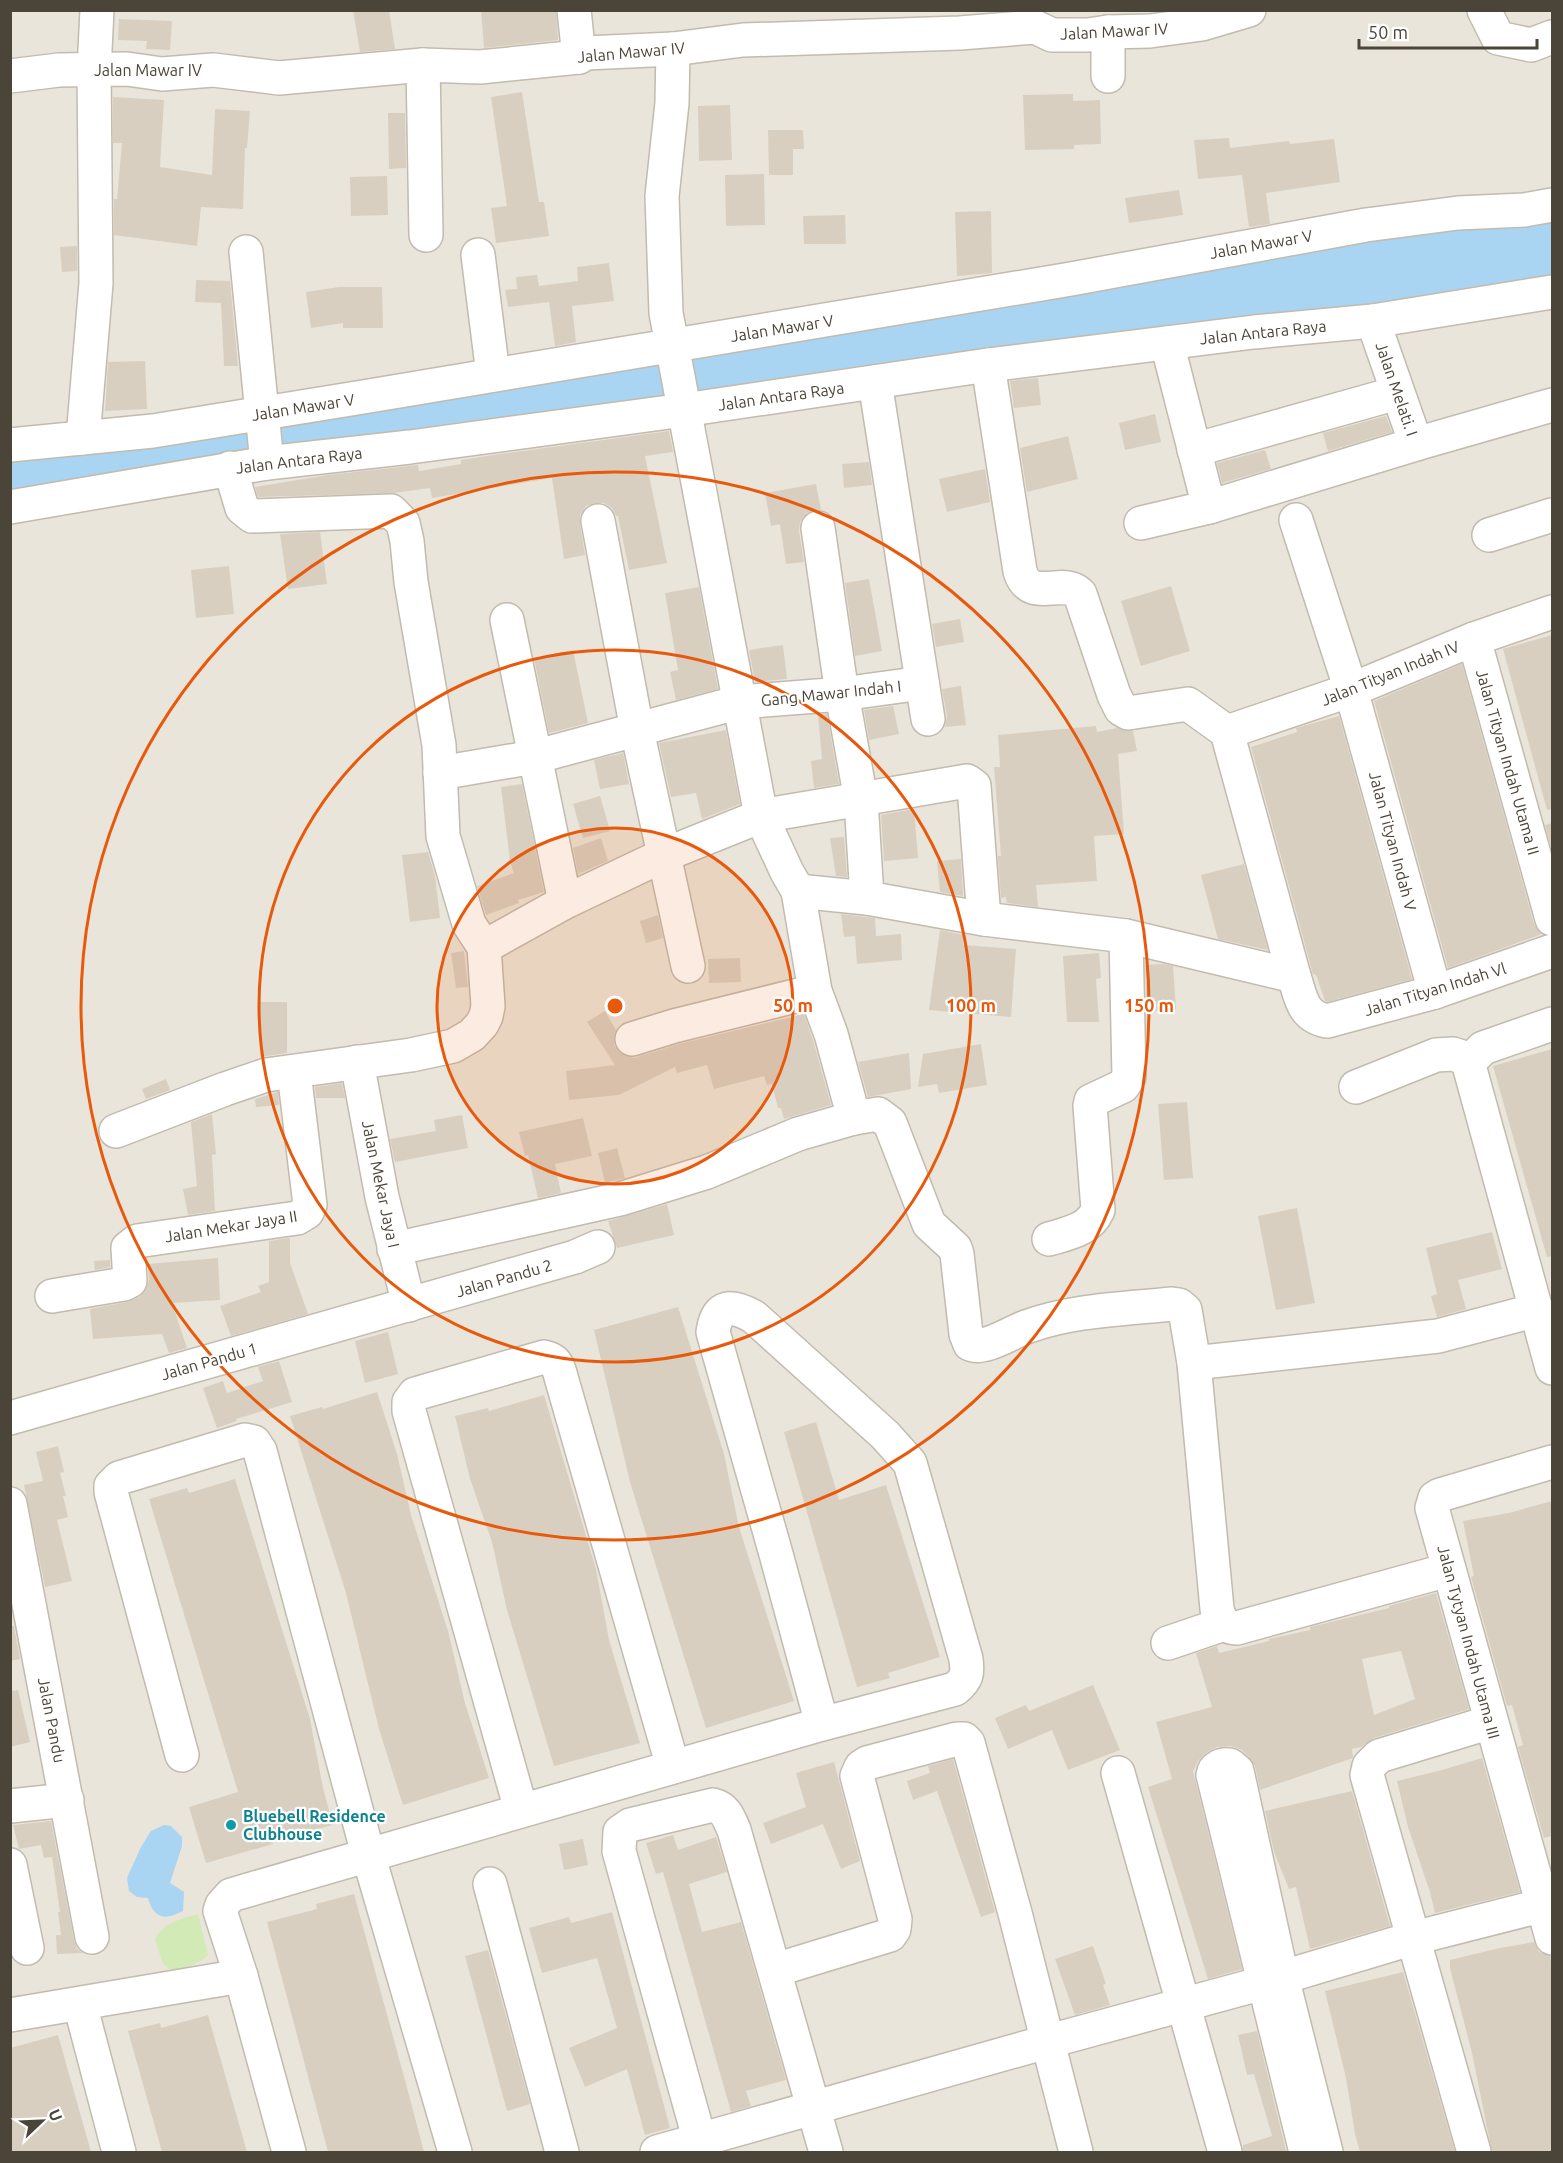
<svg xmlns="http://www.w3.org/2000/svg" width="1563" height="2163" font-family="Ubuntu,sans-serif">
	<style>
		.residential { fill: #eae5da }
		.park { fill: #d2eab5 }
		.water { fill: #a9d4f2 }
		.building { fill: #d8cfc1; fill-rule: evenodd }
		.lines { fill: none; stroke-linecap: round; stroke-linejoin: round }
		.minor-casing { stroke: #c2bbae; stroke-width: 36 }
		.minor { stroke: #fff; stroke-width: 33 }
		.ring { fill: none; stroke: #e8590c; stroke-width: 3 }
		.culture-dot { fill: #0f9aa8; stroke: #fff; stroke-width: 2 }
		.labels { text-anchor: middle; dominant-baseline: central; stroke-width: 4.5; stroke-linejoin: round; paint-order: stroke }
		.street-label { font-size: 16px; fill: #4b4439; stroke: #fff }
		.culture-label { font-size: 16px; font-weight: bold; fill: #0d838f; stroke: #fff; text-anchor: start }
		.centre { fill: #e8590c; stroke: #fff; stroke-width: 3 }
		.ring-label { font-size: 18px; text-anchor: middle; font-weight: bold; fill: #e8590c; stroke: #fff; stroke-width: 4.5; stroke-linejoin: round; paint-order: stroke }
	</style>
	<rect width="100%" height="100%" fill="#f6f3ec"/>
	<rect class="residential" x="11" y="11" width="1541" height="2141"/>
	<path class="park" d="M198,1914L208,1955C198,1965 185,1968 171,1970L163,1964L155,1940C163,1923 180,1919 198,1914Z"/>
	<g class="water">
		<polygon points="1552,205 1552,292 11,506 11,445"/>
		<path d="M164,1825L171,1826L182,1837V1846L170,1883L184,1892L183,1911C166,1920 154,1920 148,1898L137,1897L129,1891L127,1878L141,1847L151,1831Z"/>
	</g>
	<g class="building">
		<polygon points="353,10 389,10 395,49 360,52"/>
		<polygon points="481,10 556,10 558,40 484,48"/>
		<polygon points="119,19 172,21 170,50 146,49 147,41 118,40"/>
		<polygon points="522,92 539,202 544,202 549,236 496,243 491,208 507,206 491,97"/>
		<polygon points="1073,94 1073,101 1100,100 1101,144 1074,145 1074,149 1025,150 1023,95"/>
		<polygon points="113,97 164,100 160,167 212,175 215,109 250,111 247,148 245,148 243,209 201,207 197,246 114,235 114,199 117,199 122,143 113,143"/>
		<polygon points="730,105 732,160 699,161 698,106"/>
		<polygon points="388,113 405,113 406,168 389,169"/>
		<polygon points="768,130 803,130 804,149 793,149 793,175 769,175"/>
		<polygon points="1229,138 1230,148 1289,141 1290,144 1334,139 1340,182 1266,193 1270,224 1249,227 1242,175 1198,179 1194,140"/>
		<polygon points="764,174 765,225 726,226 725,175"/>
		<polygon points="387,176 388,215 351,216 350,177"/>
		<polygon points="1179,190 1183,215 1129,223 1125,198"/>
		<polygon points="991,211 992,273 957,276 955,212"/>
		<polygon points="845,215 846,244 804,244 803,216"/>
		<polygon points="77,246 77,271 62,272 60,247"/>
		<polygon points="609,263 614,301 572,306 576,342 555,346 549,302 508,307 505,290 517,289 516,277 537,275 539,286 578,281 577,267"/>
		<polygon points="196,280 230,281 238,366 224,366 221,303 195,302"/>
		<polygon points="339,287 382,287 383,328 343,328 343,323 311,328 306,292"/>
		<polygon points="145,361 147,409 105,411 108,362"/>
		<polygon points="1038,378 1041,405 1014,408 1010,381"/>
		<polygon points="1155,414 1161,442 1125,450 1119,423"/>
		<polygon points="1386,416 1392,432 1328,451 1323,433"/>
		<polygon points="669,431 673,452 645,456 667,563 629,570 618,516 616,516 612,508 604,503 595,503 586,506 580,515 580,524 585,555 564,559 552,478 432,498 430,488 393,493 258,497 255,487 328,475 418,465 419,471 461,464 461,460 493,455"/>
		<polygon points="1068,436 1078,479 1027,492 1020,448"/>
		<polygon points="1265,450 1271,469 1222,483 1217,463"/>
		<polygon points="869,462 872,485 844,488 842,464"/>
		<polygon points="985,469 990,502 947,512 939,479"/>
		<polygon points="816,484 821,510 815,510 807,513 800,522 799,531 804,562 786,564 780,524 771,526 765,493"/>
		<polygon points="320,532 327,584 288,589 280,534"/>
		<polygon points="229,566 234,614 196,618 191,570"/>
		<polygon points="869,579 882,651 855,656 845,583"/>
		<polygon points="1171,586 1190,651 1141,666 1121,601"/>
		<polygon points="699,587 718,689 676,700 670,672 678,670 665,593"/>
		<polygon points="960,619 964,642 936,647 932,624"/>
		<polygon points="1552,635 1552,809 1547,810 1503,649"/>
		<polygon points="783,645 787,679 755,682 749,650"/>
		<polygon points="573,650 588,723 549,733 534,658"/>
		<polygon points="1462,664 1534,924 1542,934 1448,968 1374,701"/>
		<polygon points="961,686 966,725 945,727 947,716 942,689"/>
		<polygon points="893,706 899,734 869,740 864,710"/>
		<polygon points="827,714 839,784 814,788 811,761 822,759 818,715"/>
		<polygon points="1339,716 1412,979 1327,1002 1325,1001 1316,975 1313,974 1251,747 1297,732 1296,728"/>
		<polygon points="1096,726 1097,732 1117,728 1133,731 1137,751 1118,754 1124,834 1094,836 1097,881 1036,885 1038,907 1007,903 1006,897 1001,898 998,856 1001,856 994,767 1000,767 998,735"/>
		<polygon points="726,730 740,804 702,819 696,793 671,797 659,743"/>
		<polygon points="623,753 629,784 600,789 594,760"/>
		<polygon points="522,784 544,892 518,900 519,903 486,915 477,886 514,873 510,861 501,787"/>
		<polygon points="600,796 610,831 583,838 573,804"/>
		<polygon points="914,809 918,858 884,861 881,815"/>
		<polygon points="1552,823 1552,851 1545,825"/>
		<polygon points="844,837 847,877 836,876 830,838"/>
		<polygon points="601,838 608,861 578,874 573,848"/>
		<polygon points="428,852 435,876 440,918 410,922 402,855"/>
		<polygon points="961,859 963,896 940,892 937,861"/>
		<polygon points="1244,864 1268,950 1218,939 1201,875"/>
		<polygon points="841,914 875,918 876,936 901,934 902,960 857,964 855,936 844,937"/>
		<polygon points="658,915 663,938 646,943 640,921"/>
		<polygon points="940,930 964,935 963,945 1016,949 1011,1017 929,1010"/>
		<polygon points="464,951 468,987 456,988 451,953"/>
		<polygon points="1099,953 1101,978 1096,979 1099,1022 1067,1022 1063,956"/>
		<polygon points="740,958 741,982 709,983 708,959"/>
		<polygon points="1163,964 1173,966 1176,1009 1147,1012 1145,965"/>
		<polygon points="259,1002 287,1002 287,1053 260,1057"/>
		<polygon points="605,1011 616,1030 614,1035 614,1045 620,1053 634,1058 679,1044 804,1014 813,1040 831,1105 784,1119 781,1108 778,1108 772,1084 767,1085 764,1076 714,1089 707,1065 677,1073 675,1067 619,1095 569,1100 566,1071 615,1065 587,1022"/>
		<polygon points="981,1044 987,1085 939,1093 937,1084 918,1087 923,1054"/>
		<polygon points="1552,1049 1552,1256 1547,1257 1493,1066"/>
		<polygon points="909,1053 911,1089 868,1097 858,1062"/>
		<polygon points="166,1079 170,1090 146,1099 142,1089"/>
		<polygon points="342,1083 345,1098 316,1098 315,1087"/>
		<polygon points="278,1092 279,1105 256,1107 255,1099"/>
		<polygon points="1187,1102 1193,1178 1164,1180 1158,1104"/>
		<polygon points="212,1114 216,1154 212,1155 215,1211 188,1215 183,1189 197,1186 191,1122"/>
		<polygon points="462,1115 468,1148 395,1162 390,1139 436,1131 434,1120"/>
		<polygon points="583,1118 592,1156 555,1164 561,1193 538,1198 528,1155 525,1156 519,1132"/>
		<polygon points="617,1148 625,1178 605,1183 598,1153"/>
		<polygon points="667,1204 674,1235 617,1248 608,1221"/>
		<polygon points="1297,1208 1315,1303 1276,1310 1258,1216"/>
		<polygon points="1492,1232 1502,1269 1458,1280 1466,1309 1437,1317 1431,1296 1437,1294 1426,1248"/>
		<polygon points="290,1238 290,1263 308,1314 231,1336 220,1306 261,1292 258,1286 269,1282 269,1241"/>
		<polygon points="218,1258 220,1300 172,1303 187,1348 169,1353 162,1334 93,1339 90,1309 127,1302 139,1297 146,1290 149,1280 148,1264"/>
		<polygon points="110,1260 110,1267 95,1270 94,1261"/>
		<polygon points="678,1307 724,1454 739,1527 794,1701 706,1728 630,1482 594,1330"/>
		<polygon points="388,1332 398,1374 365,1383 355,1341"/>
		<polygon points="279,1361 292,1402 236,1419 237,1421 217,1428 203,1388 223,1381 227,1393 263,1381 258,1367"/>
		<polygon points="377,1392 397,1454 411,1515 448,1631 465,1703 489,1778 403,1805 379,1729 346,1593 290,1416 322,1407 323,1409"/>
		<polygon points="544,1395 596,1569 609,1640 640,1743 554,1766 507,1610 492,1542 470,1479 455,1416 488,1408 489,1411"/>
		<polygon points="816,1422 839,1500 886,1485 940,1657 888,1673 890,1678 857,1687 784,1432"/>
		<polygon points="58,1446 64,1472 60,1473 66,1496 63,1496 68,1517 57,1520 72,1581 45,1587 24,1485 43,1481 36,1452"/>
		<polygon points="235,1479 310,1719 323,1788 333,1825 272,1841 273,1844 206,1863 189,1807 238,1792 149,1499 187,1488 189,1493"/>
		<polygon points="1552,1501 1552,1836 1544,1838 1518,1747 1523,1745 1512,1705 1507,1706 1471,1577 1474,1576 1463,1521 1509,1513"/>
		<path d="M1436,1593L1469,1709L1374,1738L1361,1747L1352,1749L1353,1758L1260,1790L1255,1766L1249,1757L1242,1750L1231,1746L1217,1747L1206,1753L1198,1761L1193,1771L1195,1779L1242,1969L1208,1979L1148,1787L1172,1779L1156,1722L1212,1707L1196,1653L1217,1646L1219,1653L1269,1641V1639L1310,1630V1627L1389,1608V1606ZM1401,1651L1415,1699L1374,1715L1362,1659Z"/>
		<polygon points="10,1626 14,1626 20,1659 10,1661"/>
		<polygon points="1093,1685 1120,1750 1068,1770 1052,1730 1008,1749 995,1718 1026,1705 1029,1711"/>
		<polygon points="18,1690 30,1742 10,1747 10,1691"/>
		<polygon points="1482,1758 1520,1892 1435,1913 1430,1892 1408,1827 1397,1781 1442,1770"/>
		<polygon points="953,1759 995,1912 981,1917 937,1791 913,1800 907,1781 930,1773 928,1766"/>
		<polygon points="834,1762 860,1861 841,1869 823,1824 771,1844 763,1823 806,1807 796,1773"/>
		<polygon points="1352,1791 1390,1926 1310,1949 1296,1887 1289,1889 1274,1852 1265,1811"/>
		<polygon points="51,1821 74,1940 77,1949 83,1953 57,1954 56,1935 61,1935 58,1912 60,1912 52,1857 44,1858 41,1845 19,1849 13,1825"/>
		<polygon points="673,1835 678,1850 716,1837 727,1872 689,1884 702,1932 741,1922 786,2080 746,2091 751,2106 731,2112 663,1872 656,1874 646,1843"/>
		<polygon points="583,1839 588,1865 564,1870 559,1844"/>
		<polygon points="354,1894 406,2084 424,2152 328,2152 267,1922 317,1909 316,1904"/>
		<polygon points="612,1912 670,2128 645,2135 627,2069 585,2087 569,2048 617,2028 597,1958 542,1973 529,1928 569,1917 571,1923"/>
		<polygon points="1534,1942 1539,1952 1550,1956 1552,1966 1552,2152 1492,2152 1472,2053 1450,1968 1450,1960 1500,1948"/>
		<polygon points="1093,1946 1106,1984 1103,1985 1110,2005 1075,2015 1055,1959"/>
		<polygon points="488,1950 530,2104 507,2111 465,1956"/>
		<polygon points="1403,1972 1455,2152 1360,2152 1355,2134 1346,2078 1325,1991"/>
		<polygon points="208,2015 247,2152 162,2152 128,2031 160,2023 161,2028"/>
		<polygon points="1257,2031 1286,2151 1283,2152 1243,2152 1243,2145 1272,2136 1254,2074 1247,2075 1238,2035"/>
		<polygon points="58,2035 91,2152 10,2152 10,2048"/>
	</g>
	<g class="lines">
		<defs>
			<g id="minor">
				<polyline points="574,10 579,57"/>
				<polyline points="1484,10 1498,38 1531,45 1552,37"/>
				<polyline points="1108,32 1108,76"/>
				<polyline points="673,49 672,103 662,196 666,313 761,816 787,872 798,891 815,991 831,1034 854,1118"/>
				<polyline points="423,65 426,235"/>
				<polyline points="10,76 59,70 127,69 162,74 213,70 279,78 423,65 480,67 579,57 586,53 673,49 743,40 960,33 1035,27 1052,35 1088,35 1108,32 1150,31 1202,24 1249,10"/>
				<polyline points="246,252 267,463"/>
				<polyline points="478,255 493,374"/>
				<polyline points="1373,321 1416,444 1552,405"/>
				<path d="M988,365L1020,571C1030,605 1063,576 1080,594L1114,695L1121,709L1128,713L1188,704L1227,732L1294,976C1301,998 1302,1016 1327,1021L1435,992L1552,951"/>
				<polyline points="875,382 928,719"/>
				<polyline points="83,438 96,283 94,70 97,10"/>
				<polyline points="10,445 153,431 363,397 1071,279 1366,225 1458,213 1524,210 1552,205"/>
				<polyline points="1194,450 1397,393"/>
				<polyline points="10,507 267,463 410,447 684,410 988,365 1254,332 1373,321 1552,292"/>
				<polyline points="1209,507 1416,444"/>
				<polyline points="1296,520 1351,690 1435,992"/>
				<polyline points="598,521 637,730 688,966"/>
				<polyline points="1141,523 1209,507 1167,343"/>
				<polyline points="818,528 842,694 861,800 867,898"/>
				<polyline points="1489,535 1552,515"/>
				<polyline points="507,620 565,902"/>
				<polyline points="1474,639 1552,919"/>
				<polyline points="1227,732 1351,690 1474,639 1552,612"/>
				<polyline points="440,773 534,757 740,702 842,694 922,683"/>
				<polyline points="798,891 867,898 984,919 1126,936 1294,976"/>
				<polyline points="484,947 565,902 664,855 761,816 967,781 974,786 984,919"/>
				<polyline points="1552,1024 1483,1048 1471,1060 1470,1069 1552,1368"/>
				<polyline points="632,1039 674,1026 815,991"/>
				<polyline points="357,1062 382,1197 409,1305"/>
				<polyline points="1356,1087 1436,1055 1453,1054 1471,1060"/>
				<polyline points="116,1131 225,1089 266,1075 411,1055 453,1046 472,1035 482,1024 486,1016 488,1006 484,947 469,924 443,836 439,745 411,582 407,541 403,523 391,511 252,516 242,508 230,468"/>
				<path d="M1049,1239C1069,1233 1089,1230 1098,1210L1090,1106L1091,1101L1123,1086L1129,1077L1126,936"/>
				<path d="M394,1249L620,1199L707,1172L798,1134L854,1118L878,1114L890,1123L929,1224L955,1248L957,1254L966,1334L970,1344C983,1351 1012,1332 1026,1327C1072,1310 1123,1309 1172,1304L1179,1305L1185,1310L1194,1363L1217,1609C1220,1620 1224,1628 1237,1628L1448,1570"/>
				<polyline points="52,1296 124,1284 130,1281 128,1248 137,1241 297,1218 307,1212 310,1205 294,1072"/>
				<polyline points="1194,1363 1438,1336 1537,1310"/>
				<polyline points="10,1418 575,1257 598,1247"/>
				<polyline points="1552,1462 1440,1495 1435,1498 1432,1508 1552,1938"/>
				<polyline points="10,1504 92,1937"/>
				<polyline points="1168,1643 1224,1624"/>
				<polyline points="182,1755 111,1492 111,1486 119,1478 245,1440 254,1442 260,1451 368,1854 455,2152"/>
				<polyline points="1118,1773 1225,2152"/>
				<polyline points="10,1806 67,1800"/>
				<path d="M521,1810L409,1411V1402L415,1394L544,1357C553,1359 556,1362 559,1370L673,1767"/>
				<polyline points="10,1865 27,1948"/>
				<polyline points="490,1884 562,2152"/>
				<polyline points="775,1970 890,1935 894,1929 895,1919 857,1776 861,1767 867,1763 957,1739 964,1739 968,1743 1015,1913 1076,2152"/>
				<polyline points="80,2004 119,2152"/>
				<polyline points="10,2015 241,1976"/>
				<path d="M289,2152L241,1976L220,1911L222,1905L231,1895L822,1724L955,1689C967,1679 968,1674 966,1659L910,1463L885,1435L754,1317C732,1304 717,1304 713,1332L776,1554L822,1724"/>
				<polyline points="657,2152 1046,2042 1263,1983 1414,1938 1552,1903"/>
				<path d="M703,2152L619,1851L620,1832L630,1825L713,1805C726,1808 729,1819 734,1830L826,2152"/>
				<path d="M1306,2152L1213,1775C1214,1767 1222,1764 1230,1765L1237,1771L1282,1977L1326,2152"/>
				<polyline points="1474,2152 1367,1775 1369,1766 1379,1756 1491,1722"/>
			</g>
		</defs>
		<use href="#minor" class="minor-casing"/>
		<use href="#minor" class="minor"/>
	</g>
	<circle cx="615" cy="1006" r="178" fill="#e8590c" fill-opacity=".12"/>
	<g class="ring">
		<circle cx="615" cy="1006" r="178"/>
		<circle cx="615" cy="1006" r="356"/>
		<circle cx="615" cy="1006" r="534"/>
	</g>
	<circle class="culture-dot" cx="231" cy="1825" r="6"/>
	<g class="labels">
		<g class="street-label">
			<text transform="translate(1114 31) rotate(-3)">Jalan Mawar IV</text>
			<text transform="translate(631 52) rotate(-5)">Jalan Mawar IV</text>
			<text x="148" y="70">Jalan Mawar IV</text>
			<text transform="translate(1261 244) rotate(-10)">Jalan Mawar V</text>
			<text transform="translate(782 328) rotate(-9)">Jalan Mawar V</text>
			<text transform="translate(1263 332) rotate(-6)">Jalan Antara Raya</text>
			<text transform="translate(1397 389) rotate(71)">Jalan Melati. I</text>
			<text transform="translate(781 396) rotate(-8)">Jalan Antara Raya</text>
			<text transform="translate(303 407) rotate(-9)">Jalan Mawar V</text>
			<text transform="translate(299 460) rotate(-7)">Jalan Antara Raya</text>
			<text transform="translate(1390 673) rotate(-22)">Jalan Tityan Indah IV</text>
			<text transform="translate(831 693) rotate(-6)">Gang Mawar Indah I</text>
			<text transform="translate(1508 762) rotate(74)">Jalan Tityan Indah Utama II</text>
			<text transform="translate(1393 841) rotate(75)">Jalan Tityan Indah V</text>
			<text transform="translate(1435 989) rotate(-17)">Jalan Tityan Indah Vl</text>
			<text transform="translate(381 1184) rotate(78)">Jalan Mekar Jaya I</text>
			<text transform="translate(231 1226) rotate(-9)">Jalan Mekar Jaya II</text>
			<text transform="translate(504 1278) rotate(-16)">Jalan Pandu 2</text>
			<text transform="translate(209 1361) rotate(-16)">Jalan Pandu 1</text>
			<text transform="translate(1469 1642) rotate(75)">Jalan Tytyan Indah Utama III</text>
			<text transform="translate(52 1720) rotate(79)">Jalan Pandu</text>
		</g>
		<g class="culture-label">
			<text x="243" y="1816">Bluebell Residence<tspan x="243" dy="18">Clubhouse</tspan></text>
		</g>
	</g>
	<circle cx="615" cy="1006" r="9" class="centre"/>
	<g class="ring-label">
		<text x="793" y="1012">50 m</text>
		<text x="971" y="1012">100 m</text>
		<text x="1149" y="1012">150 m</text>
	</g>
	<rect width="1563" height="2163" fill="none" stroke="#4b4439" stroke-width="24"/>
	<g transform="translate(42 2121) rotate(67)" stroke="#ffffff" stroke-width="4.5" paint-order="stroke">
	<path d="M0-4.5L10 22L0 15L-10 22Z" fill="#4b4439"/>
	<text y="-9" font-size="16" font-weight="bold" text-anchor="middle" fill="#4b4439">U</text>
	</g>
	<path d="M1359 39v9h178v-9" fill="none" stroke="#4b4439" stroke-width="3"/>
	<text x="1368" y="39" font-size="18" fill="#4b4439" stroke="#ffffff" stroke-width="4.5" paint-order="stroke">50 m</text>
</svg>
